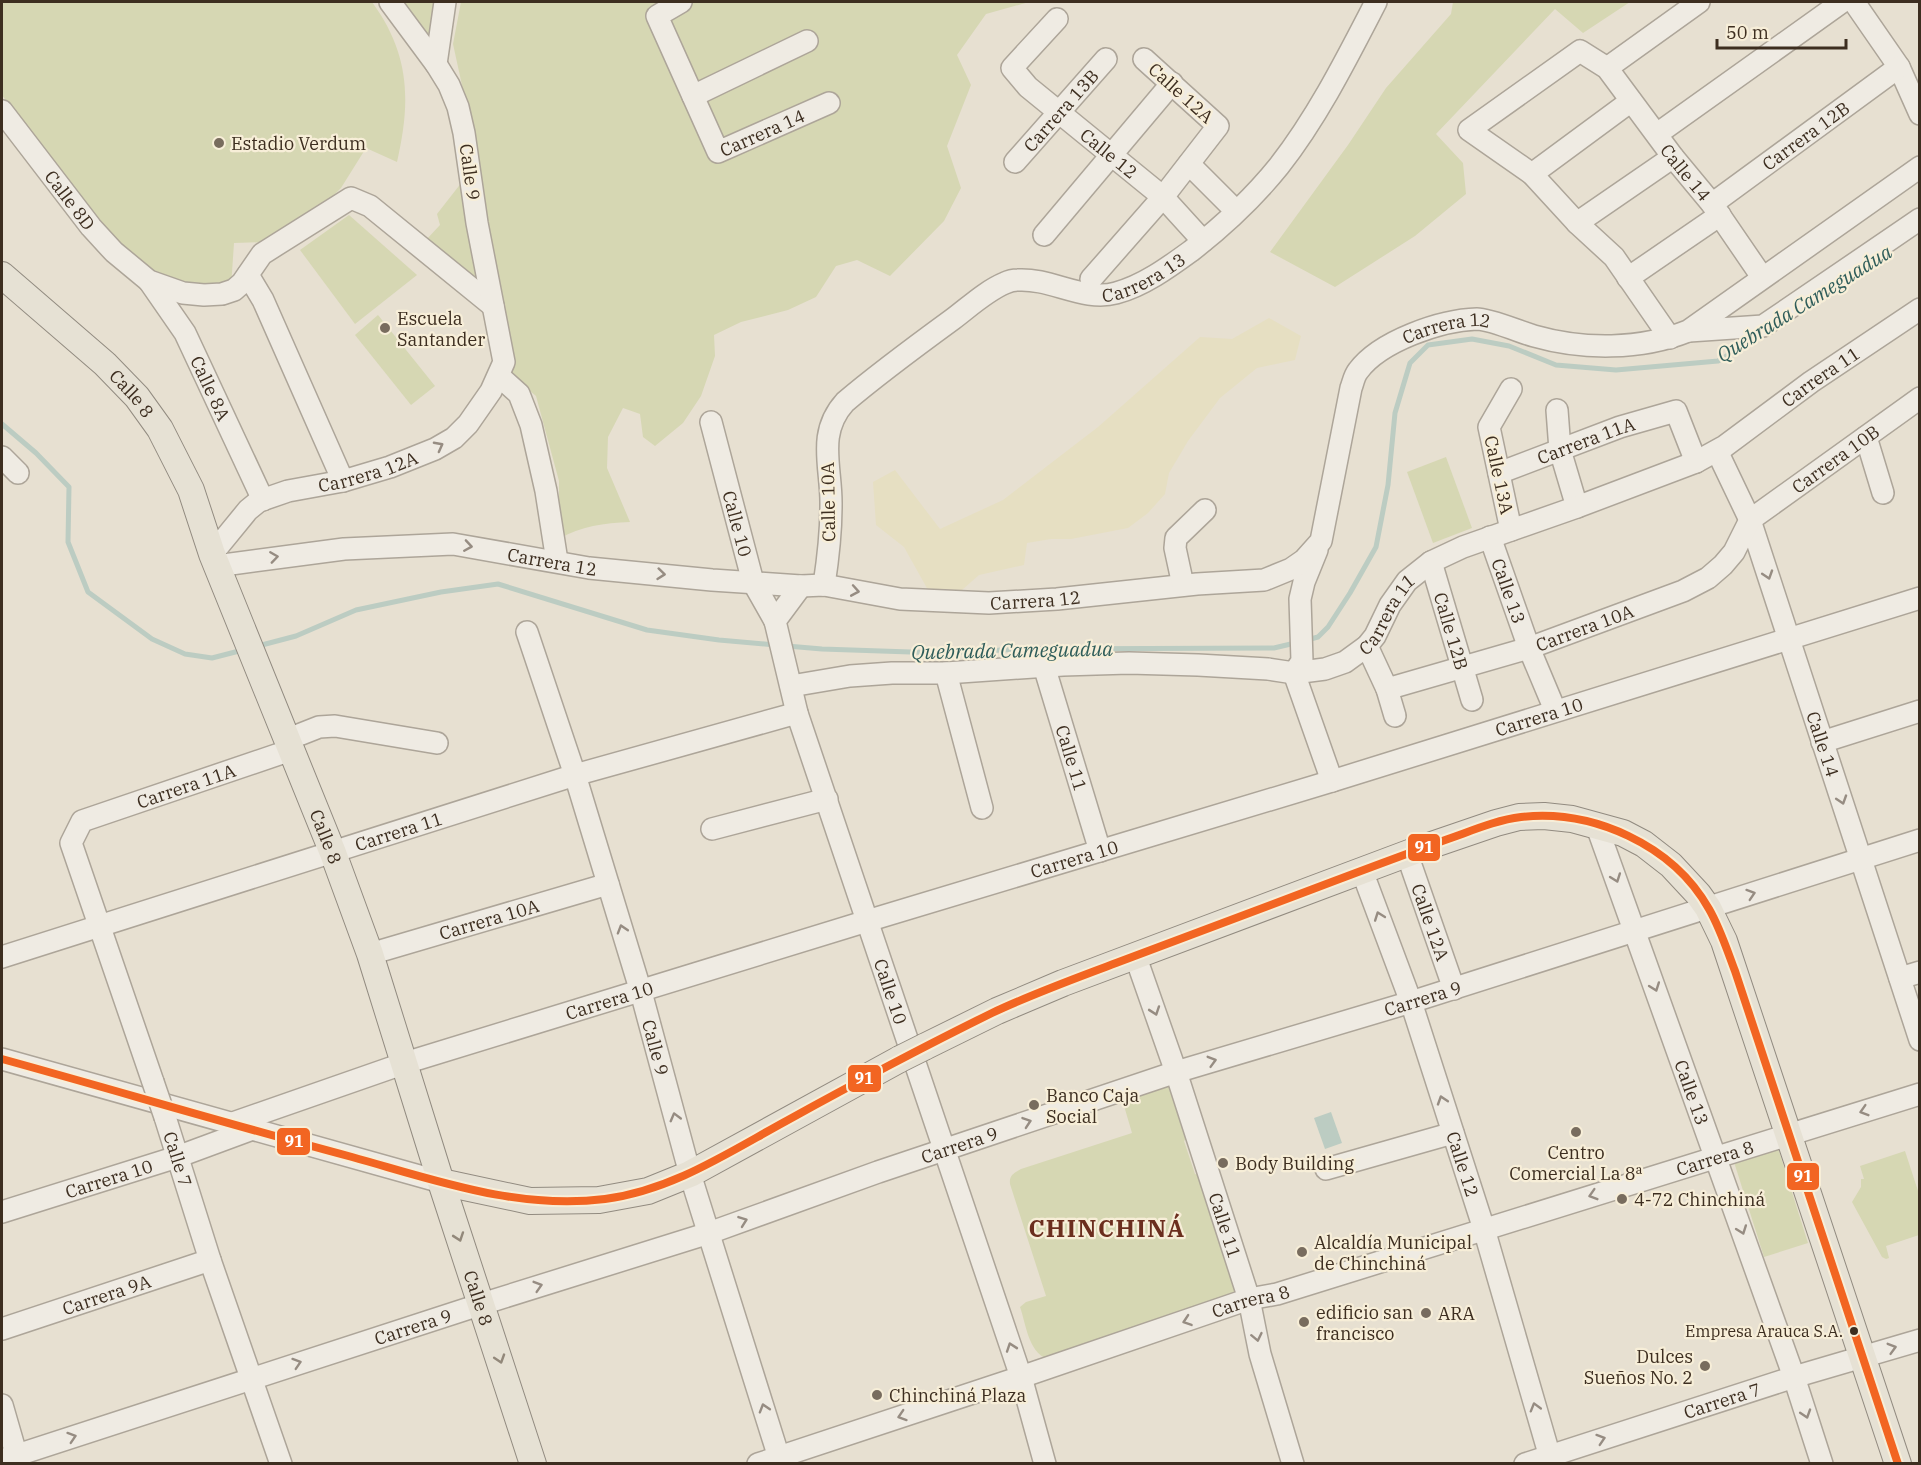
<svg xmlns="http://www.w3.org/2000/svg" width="1921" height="1465" font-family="'IBM Plex Serif',serif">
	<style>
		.farmland { fill: #e6dfc2 }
		.green { fill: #d6d7b3 }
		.water { fill: #bcccc2 }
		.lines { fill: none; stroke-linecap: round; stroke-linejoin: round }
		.stream { stroke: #bcccc2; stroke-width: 5 }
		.minor-casing { stroke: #ada599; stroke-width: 24 }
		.major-casing { stroke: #928b80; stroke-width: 28 }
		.minor { stroke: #efebe3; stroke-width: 21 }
		.major { stroke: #e6e1d4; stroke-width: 26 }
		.minor-bridge-casing { stroke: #ada599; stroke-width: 24; stroke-linecap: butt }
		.major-bridge-casing { stroke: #928b80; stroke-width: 28; stroke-linecap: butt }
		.minor-bridge { stroke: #efebe3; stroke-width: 21 }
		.major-bridge { stroke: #e6e1d4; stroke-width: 26 }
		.bus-1-casing { stroke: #f7eed8; stroke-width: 12 }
		.bus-1 { stroke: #f26522; stroke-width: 8 }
		.oneway { stroke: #968c82 }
		.oneway2 { stroke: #92887a }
		.poi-dot { fill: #786c5e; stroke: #f7eed8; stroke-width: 2 }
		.bus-dot { fill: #3d2e20; stroke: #f7eed8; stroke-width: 2 }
		.labels { text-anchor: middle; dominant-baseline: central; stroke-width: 4.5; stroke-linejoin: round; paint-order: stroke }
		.bus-label { font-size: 16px; fill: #3d2e20; stroke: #f7eed8; text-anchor: end }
		.street-label { font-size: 18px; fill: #3d2e20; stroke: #f7eed8 }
		.poi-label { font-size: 18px; fill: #3d2e20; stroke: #f7eed8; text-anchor: start }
		.water-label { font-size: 20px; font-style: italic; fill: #2f5d5a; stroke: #f7eed8 }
		.district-label { font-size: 24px; font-weight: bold; letter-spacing: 1.5px; fill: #6b2e1e; stroke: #f7eed8 }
		.line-badge { stroke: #f7eed8; stroke-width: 2 }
		.badge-label { font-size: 16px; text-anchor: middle; font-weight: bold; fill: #fff }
	</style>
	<rect width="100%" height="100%" fill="#e7e0d1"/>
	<polygon class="farmland" points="1269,318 1301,336 1295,360 1257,368 1220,398 1188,441 1169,473 1165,494 1148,513 1128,528 1071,539 1051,539 1027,543 1024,565 979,575 962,590 928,590 904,547 876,525 873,482 895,470 940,529 1003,500 1098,427 1200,337 1232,339"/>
	<g class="green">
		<path d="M2,2H372C410,54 411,101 397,162L366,148L341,188L325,204L266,242L234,243L231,287L190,284L148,270L100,231L2,95Z"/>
		<polygon points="401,2 437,2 428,37"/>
		<path d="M461,2H1029L986,14L957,55L971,85L947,146L961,188L944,221L890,276L857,260L836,266L816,297L788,310L741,322L714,335L715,356L701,396L683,423L655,446L643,437L640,414L623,408L608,437L607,468L630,522C604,523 581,526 559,539V481L536,396L509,373L511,355L472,131L453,44Z"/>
		<polygon points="1453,2 1630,2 1583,33 1555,9 1436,134 1463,163 1466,194 1415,236 1335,287 1270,252 1348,145 1386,88 1451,14"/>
		<polygon points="462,182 481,284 426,240 440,225 437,214"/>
		<polygon points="349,215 417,275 355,324 300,250"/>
		<polygon points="378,315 435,386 411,405 355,335"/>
		<polygon points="1446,457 1472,528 1433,543 1407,472"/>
		<path d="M1164,1084L1174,1088L1192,1133L1184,1141L1195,1174L1208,1178L1242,1281L1236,1295L1047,1359C1028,1351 1026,1324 1020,1307L1026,1302L1046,1296L1010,1184C1009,1175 1014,1173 1021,1169L1132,1133L1122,1099Z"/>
		<polygon points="1778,1148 1808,1243 1764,1257 1734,1162"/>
		<polygon points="1905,1151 1919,1194 1919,1235 1886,1246 1889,1258 1886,1259 1882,1257 1852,1202 1861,1187 1861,1179 1864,1179 1860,1166"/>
	</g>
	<polygon class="water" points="1331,1112 1342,1143 1325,1149 1314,1118"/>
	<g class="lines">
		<g class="stream">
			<polyline points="2,424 36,453 69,487 68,542 88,592 152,639 185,654 212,658 243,650"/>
			<polyline points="1307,640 1318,637 1328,627 1350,593 1376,547 1388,485 1395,413 1410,363 1428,345 1472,339 1509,346 1556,365 1616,370 1718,361 1764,334"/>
			<polyline points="258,646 296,636 356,610 441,592 498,584 647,630 719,640 775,645"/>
			<polyline points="787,646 822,649 940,653 1024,649 1274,648 1295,643"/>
		</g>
		<defs>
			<g id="minor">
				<path id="s1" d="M681,2L657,16L718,152L829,103"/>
				<polyline points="1854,2 1899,67 1920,114"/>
				<path id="s2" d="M1057,19L1012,68L1028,87L1163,197L1203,241"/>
				<polyline points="436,64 445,2"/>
				<polyline points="1607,68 1699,2"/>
				<polyline points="693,96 807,41"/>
				<path id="s3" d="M2,111L91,227L114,252L149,281L183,293L204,295L222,294L234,290L242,283L262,254L351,198L370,206L493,306"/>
				<polyline points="1657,134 1842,2"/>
				<path id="s4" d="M1015,162L1106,59"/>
				<polyline points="1189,164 1236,211"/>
				<polyline points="1532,174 1631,101"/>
				<path id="s5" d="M1712,204L1899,67"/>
				<polyline points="1577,223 1673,157"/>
				<polyline points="1044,235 1172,83"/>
				<polyline points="248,275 263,300 343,481"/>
				<polyline points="1628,278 1720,215"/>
				<polyline points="1091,279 1163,197 1218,126 1144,59"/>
				<path id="s6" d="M149,281L185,333L263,500"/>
				<polyline points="1689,331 1763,326 1920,219"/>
				<path id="s7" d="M1670,338L1614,257L1577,223L1532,174L1469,130L1580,51L1607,68L1673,157L1712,204L1762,277"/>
				<polyline points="499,376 519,394 531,425 546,491 557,561"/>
				<polyline points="1557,410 1560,450 1577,507"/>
				<path id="s8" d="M711,422L753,582L775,621"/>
				<polyline points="1866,437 1883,493"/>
				<path id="s9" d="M1717,451L1750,520L1920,1040"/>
				<polyline points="2,457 18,473"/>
				<path id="s10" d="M1499,473L1620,427L1676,411L1696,462"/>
				<path id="s11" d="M1750,520L1920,398"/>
				<polyline points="1511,530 1489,427 1511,389"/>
				<path id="s12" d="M1490,537L1529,648L1555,710"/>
				<polyline points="1317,550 1304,582 1300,599 1302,661 1294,673 1332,781"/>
				<path id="s13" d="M212,554L248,510L259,501L288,491L343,481L390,467L435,449L454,438L468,424L491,391L504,362L477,223L464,133L458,107L449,85L436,64L390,2"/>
				<path id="s14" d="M1431,562L1472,700"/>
				<path id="s15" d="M216,566L344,549L453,544L589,568L712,580L801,586L824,585L900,599L989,603L1057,599L1197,584L1264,580L1291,569L1304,560L1321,541L1351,388C1353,383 1354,376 1358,371C1380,341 1441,320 1477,319C1490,319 1520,332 1534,336C1583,350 1641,350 1688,331L1920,167"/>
				<path id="s16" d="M824,585C828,559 831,533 831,506C832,468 816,434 845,402C879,373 916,346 953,319C969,307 986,291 1005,283C1009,281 1014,280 1018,280C1051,278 1084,302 1116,293C1143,286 1169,267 1191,251C1223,226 1254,197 1279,166C1318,116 1347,58 1376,2"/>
				<polyline points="1183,585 1175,548 1176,538 1205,510"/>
				<path id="s17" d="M801,586L775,621L797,713L1021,1377L1045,1464"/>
				<path id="s18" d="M527,632L575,775L641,992L690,1174L781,1464"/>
				<polyline points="1367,646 1387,689 1395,716"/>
				<path id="s19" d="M1044,666L1100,851"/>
				<polyline points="946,673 982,808"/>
				<path id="s20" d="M791,686L850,676L892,673H946L1063,665L1129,663L1198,665L1268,669L1294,673L1325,669L1345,662L1367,646L1375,636L1390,605L1407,581L1431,562L1463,547L1577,507L1696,462L1725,446L1811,382L1920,309"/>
				<path id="s21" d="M1387,689L1529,648L1683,591L1708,578L1723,565L1734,552L1750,520"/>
				<polyline points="286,740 319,727 335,726 437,743"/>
				<polyline points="1822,742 1920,711"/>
				<path id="s22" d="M1596,824L1794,1377L1822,1464"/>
				<polyline points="712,829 827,799"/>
				<path id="s23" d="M1407,854L1454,989"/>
				<path id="s24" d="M1362,871L1411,1002L1484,1229L1552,1464"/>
				<path id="s25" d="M370,954L608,884"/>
				<path id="s26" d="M1135,955L1176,1072L1249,1299L1260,1354L1293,1464"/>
				<path id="s27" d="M2,957L575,775L797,713"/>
				<polyline points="1900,978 1920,972"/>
				<polyline points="2,1059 441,1182"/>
				<path id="s28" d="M153,1082L71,843L82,821L291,750"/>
				<path id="s29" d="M165,1117L210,1260L281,1464"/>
				<path id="s30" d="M230,1124L405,1063L867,921L1332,781L1920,598"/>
				<polyline points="1326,1169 1453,1133"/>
				<path id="s31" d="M2,1212L177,1157L250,1130"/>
				<path id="s32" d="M2,1329L210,1260"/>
				<polyline points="2,1405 19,1464"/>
				<path id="s33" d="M2,1460L482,1304L709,1233L878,1172L1176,1072L1411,1002L1920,840"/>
				<path id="s34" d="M758,1464L1021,1377L1249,1299L1277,1294L1920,1094"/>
				<path id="s35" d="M1525,1464L1794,1377L1920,1340"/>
			</g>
			<g id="major">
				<path id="s36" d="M2,275L105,364L137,397L160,429L191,490L212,554L333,853L370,954L441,1182L533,1464"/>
				<polyline points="924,1047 997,1011 1063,983 1417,850 1496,823 1519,817 1544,816 1572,819 1623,833 1644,844 1671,865 1698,894 1708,908 1724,941 1898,1464"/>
				<polyline points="441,1182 530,1201 599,1200 648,1191 690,1174 900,1059"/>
			</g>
		</defs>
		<use href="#minor" class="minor-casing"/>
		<use href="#major" class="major-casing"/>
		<use href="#minor" class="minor"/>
		<use href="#major" class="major"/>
		<defs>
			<polyline id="minor-bridge" points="153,1082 165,1117"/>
			<polyline id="major-bridge" points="900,1059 924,1047"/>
		</defs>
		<use href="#minor-bridge" class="minor-bridge-casing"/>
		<use href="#major-bridge" class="major-bridge-casing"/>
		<use href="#minor-bridge" class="minor-bridge"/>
		<use href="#major-bridge" class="major-bridge"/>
		<defs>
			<path id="bus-1" d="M2,1059C118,1091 235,1126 352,1157C435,1180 517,1210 605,1199C673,1190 729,1152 788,1120C855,1083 923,1047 992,1013C1032,994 1074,979 1116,963C1181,938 1247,914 1313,889C1358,872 1403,855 1448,839C1471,831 1496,820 1521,817C1593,809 1673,845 1709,909C1720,928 1727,950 1735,971L1898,1464"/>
		</defs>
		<use href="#bus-1" class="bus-1-casing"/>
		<use href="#bus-1" class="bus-1"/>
	</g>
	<defs><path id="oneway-chevron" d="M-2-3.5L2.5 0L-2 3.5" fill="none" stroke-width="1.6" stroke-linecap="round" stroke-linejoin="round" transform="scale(1.5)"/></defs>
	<g class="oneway">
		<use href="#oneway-chevron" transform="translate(439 446) rotate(-28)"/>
		<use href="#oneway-chevron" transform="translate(468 546) rotate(9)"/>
		<use href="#oneway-chevron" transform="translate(274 557) rotate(-8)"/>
		<use href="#oneway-chevron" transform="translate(661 574) rotate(6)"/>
		<use href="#oneway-chevron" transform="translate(1768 575) rotate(72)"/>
		<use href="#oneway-chevron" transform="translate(855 591) rotate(10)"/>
		<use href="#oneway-chevron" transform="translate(1842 800) rotate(72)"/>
		<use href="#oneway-chevron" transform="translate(1616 878) rotate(70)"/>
		<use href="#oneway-chevron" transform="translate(1751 894) rotate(-18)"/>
		<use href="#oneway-chevron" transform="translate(1379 916) rotate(-110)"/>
		<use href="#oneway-chevron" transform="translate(622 929) rotate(-107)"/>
		<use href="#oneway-chevron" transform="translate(1655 987) rotate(70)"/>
		<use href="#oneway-chevron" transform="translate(1155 1011) rotate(71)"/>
		<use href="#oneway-chevron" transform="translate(1212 1061) rotate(-16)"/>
		<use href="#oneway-chevron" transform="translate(1442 1100) rotate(-108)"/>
		<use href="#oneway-chevron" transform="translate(1864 1111) rotate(163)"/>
		<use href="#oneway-chevron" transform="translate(675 1117) rotate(-105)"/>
		<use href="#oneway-chevron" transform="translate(1027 1122) rotate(-19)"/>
		<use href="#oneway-chevron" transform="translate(1593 1195) rotate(163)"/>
		<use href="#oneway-chevron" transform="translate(743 1221) rotate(-20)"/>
		<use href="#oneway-chevron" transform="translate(1742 1230) rotate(70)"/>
		<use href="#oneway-chevron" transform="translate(538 1286) rotate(-17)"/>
		<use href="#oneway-chevron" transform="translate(1187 1321) rotate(161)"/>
		<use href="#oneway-chevron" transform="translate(1257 1337) rotate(78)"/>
		<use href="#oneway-chevron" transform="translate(1011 1347) rotate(-109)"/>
		<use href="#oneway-chevron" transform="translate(1892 1348) rotate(-16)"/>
		<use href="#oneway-chevron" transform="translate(297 1363) rotate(-18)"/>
		<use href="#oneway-chevron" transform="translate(1535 1407) rotate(-106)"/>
		<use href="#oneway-chevron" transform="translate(764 1408) rotate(-107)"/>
		<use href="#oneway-chevron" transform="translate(1806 1414) rotate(72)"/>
		<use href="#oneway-chevron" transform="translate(902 1416) rotate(162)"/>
		<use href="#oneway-chevron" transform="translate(72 1437) rotate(-18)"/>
		<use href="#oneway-chevron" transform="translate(1601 1439) rotate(-18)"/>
	</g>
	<g class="oneway2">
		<use href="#oneway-chevron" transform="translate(459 1237) rotate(71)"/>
		<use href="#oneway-chevron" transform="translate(500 1359) rotate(72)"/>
	</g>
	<g class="poi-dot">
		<circle cx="219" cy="143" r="6"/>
		<circle cx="385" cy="328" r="6"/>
		<circle cx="1034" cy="1105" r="6"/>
		<circle cx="1576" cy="1132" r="6"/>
		<circle cx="1223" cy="1163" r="6"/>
		<circle cx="1622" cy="1199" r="6"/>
		<circle cx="1302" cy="1252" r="6"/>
		<circle cx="1426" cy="1313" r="6"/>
		<circle cx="1304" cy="1322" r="6"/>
		<circle cx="1705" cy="1366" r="6"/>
		<circle cx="877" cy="1395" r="6"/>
	</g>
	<circle class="bus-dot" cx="1854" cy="1331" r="5"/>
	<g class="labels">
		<g class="bus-label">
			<text x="1843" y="1331">Empresa Arauca S.A.</text>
		</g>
		<g class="street-label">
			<text transform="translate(1181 93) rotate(42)">Calle 12A</text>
			<text stroke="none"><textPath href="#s4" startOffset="69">Carrera 13B</textPath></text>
			<text stroke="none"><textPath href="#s1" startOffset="225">Carrera 14</textPath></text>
			<text stroke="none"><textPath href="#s5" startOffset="116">Carrera 12B</textPath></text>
			<text stroke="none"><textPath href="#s2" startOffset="196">Calle 12</textPath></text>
			<text transform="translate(470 172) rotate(82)">Calle 9</text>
			<text stroke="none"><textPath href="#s7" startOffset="591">Calle 14</textPath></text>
			<text stroke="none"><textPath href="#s3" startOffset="112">Calle 8D</textPath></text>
			<text stroke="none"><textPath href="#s16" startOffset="532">Carrera 13</textPath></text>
			<text stroke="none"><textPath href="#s15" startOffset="1401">Carrera 12</textPath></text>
			<text stroke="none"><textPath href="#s20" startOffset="1126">Carrera 11</textPath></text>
			<text stroke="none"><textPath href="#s6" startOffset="124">Calle 8A</textPath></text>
			<text stroke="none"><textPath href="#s36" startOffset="176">Calle 8</textPath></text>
			<text stroke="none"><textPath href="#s10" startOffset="93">Carrera 11A</textPath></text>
			<text stroke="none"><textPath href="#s11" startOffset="105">Carrera 10B</textPath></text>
			<text stroke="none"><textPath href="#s13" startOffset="184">Carrera 12A</textPath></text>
			<text transform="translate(1499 475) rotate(78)">Calle 13A</text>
			<text transform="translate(828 502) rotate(-91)">Calle 10A</text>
			<text stroke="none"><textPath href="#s8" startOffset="105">Calle 10</textPath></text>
			<text stroke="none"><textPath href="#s15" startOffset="339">Carrera 12</textPath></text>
			<text stroke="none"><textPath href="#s12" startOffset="57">Calle 13</textPath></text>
			<text stroke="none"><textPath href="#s15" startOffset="825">Carrera 12</textPath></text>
			<text stroke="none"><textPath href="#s20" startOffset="622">Carrera 11</textPath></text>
			<text stroke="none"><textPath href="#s21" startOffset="207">Carrera 10A</textPath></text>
			<text stroke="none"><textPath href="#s14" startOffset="72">Calle 12B</textPath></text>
			<text stroke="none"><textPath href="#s30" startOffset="1371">Carrera 10</textPath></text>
			<text stroke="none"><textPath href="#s9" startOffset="312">Calle 14</textPath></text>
			<text stroke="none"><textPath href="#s19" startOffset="96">Calle 11</textPath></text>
			<text stroke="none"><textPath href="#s28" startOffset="387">Carrera 11A</textPath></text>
			<text stroke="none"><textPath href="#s27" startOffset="416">Carrera 11</textPath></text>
			<text stroke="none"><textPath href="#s36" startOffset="662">Calle 8</textPath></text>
			<text stroke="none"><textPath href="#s30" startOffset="885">Carrera 10</textPath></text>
			<text stroke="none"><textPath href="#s25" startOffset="124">Carrera 10A</textPath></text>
			<text stroke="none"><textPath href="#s23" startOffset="72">Calle 12A</textPath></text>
			<text stroke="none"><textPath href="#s17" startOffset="432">Calle 10</textPath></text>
			<text stroke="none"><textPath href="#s33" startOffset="1494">Carrera 9</textPath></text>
			<text stroke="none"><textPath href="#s30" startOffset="399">Carrera 10</textPath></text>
			<text stroke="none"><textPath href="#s18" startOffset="435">Calle 9</textPath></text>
			<text stroke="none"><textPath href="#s22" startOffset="285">Calle 13</textPath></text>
			<text stroke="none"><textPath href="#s33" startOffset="1008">Carrera 9</textPath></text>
			<text stroke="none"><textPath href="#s34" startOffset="1005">Carrera 8</textPath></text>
			<text stroke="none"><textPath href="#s29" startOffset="44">Calle 7</textPath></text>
			<text stroke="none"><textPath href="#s24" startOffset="310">Calle 12</textPath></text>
			<text stroke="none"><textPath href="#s31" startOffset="112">Carrera 10</textPath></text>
			<text stroke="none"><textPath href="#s26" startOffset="285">Calle 11</textPath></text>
			<text stroke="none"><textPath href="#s32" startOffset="110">Carrera 9A</textPath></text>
			<text stroke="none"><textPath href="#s36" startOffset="1148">Calle 8</textPath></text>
			<text stroke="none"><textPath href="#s34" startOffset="519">Carrera 8</textPath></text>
			<text stroke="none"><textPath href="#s33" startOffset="432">Carrera 9</textPath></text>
			<text stroke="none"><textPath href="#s35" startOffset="207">Carrera 7</textPath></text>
		</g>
		<g class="poi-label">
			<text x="231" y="143">Estadio Verdum</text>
			<text x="397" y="318">Escuela<tspan x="397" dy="21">Santander</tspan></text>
			<text x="1046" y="1095">Banco Caja<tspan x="1046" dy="21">Social</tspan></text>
			<text x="1576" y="1152" text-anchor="middle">Centro<tspan x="1576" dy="21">Comercial La 8ª</tspan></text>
			<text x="1235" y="1163">Body Building</text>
			<text x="1634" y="1199">4-72 Chinchiná</text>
			<text x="1314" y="1242">Alcaldía Municipal<tspan x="1314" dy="21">de Chinchiná</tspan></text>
			<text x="1316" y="1312">edificio san<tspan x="1316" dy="21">francisco</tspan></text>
			<text x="1438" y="1313">ARA</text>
			<text x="1693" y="1356" text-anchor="end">Dulces<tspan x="1693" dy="21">Sueños No. 2</tspan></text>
			<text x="889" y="1395">Chinchiná Plaza</text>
		</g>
		<g class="water-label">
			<text transform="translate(1804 303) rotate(-32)">Quebrada Cameguadua</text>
			<text transform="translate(1012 650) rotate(-1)">Quebrada Cameguadua</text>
		</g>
		<g class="district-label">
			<text x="1107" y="1228">CHINCHINÁ</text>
		</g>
	</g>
	<g class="line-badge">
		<rect x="1407" y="833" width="34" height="29" rx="6" fill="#f26522"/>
		<rect x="847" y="1064" width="35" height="29" rx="6" fill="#f26522"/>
		<rect x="276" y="1127" width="35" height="29" rx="6" fill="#f26522"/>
		<rect x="1786" y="1162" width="34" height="29" rx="6" fill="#f26522"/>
	</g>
	<g class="badge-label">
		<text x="1424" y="853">91</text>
		<text x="864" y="1084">91</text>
		<text x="294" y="1147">91</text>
		<text x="1803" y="1182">91</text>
	</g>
	<rect width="1921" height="1465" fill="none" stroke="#3d2e20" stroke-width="6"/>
	<path d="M1717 39v9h129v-9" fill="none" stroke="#3d2e20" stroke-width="3"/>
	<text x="1726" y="39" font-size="18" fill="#3d2e20" stroke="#f7eed8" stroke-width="4.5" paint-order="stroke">50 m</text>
</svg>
